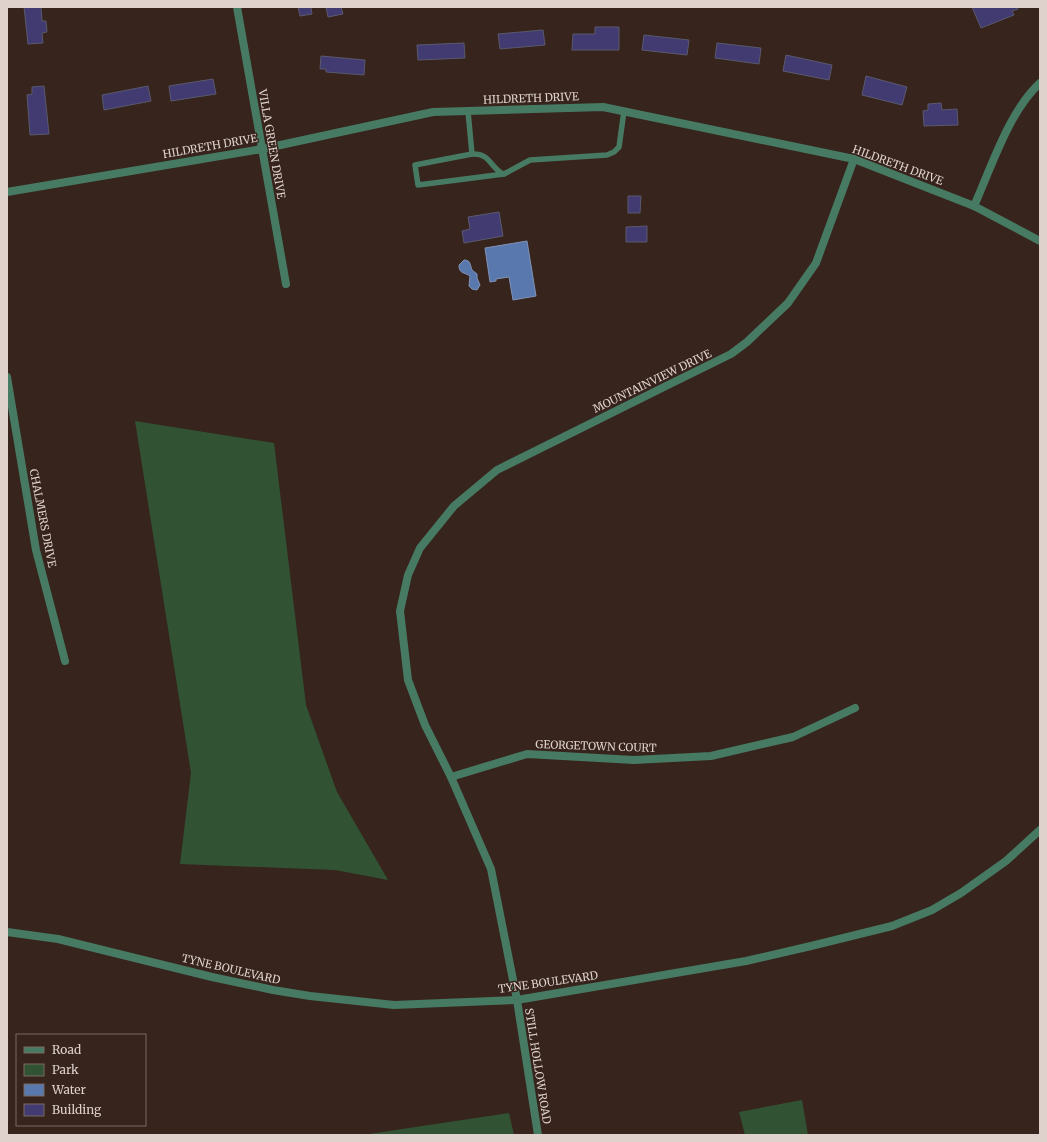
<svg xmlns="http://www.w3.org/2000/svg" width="1047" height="1142" font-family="Merriweather,serif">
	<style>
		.green { fill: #315334 }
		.water { fill: #5978ae; stroke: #8193b7 }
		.building { fill: #413b72; stroke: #5a596d }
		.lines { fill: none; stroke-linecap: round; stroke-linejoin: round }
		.service { stroke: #477a62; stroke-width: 5.5 }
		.minor { stroke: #477a62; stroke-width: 8 }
		.tertiary { stroke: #477a62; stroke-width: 8 }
		.labels { text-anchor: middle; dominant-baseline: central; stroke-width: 3; stroke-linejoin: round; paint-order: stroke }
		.street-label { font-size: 11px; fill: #dfd2cd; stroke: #37241d }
	</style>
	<rect width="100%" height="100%" fill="#37241d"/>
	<g class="green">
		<polygon points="135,421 274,443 306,705 337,792 388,880 335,870 180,864 191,773"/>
		<polygon points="802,1100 808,1135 745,1135 739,1112"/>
		<polygon points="509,1113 514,1135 362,1135"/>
	</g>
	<g class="water">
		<polygon points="527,241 536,296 513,300 509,277 496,279 496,281 490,282 485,248"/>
		<path d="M464,260C471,260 470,265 472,270C473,271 476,273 477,274V278L480,285L477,290L472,289L469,286L470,276C464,272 459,274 459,265Z"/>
	</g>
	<g class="building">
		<polygon points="24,7 41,7 42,21 46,21 47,32 42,33 43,43 28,44"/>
		<polygon points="298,7 311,7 312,14 300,16"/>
		<polygon points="326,7 341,7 343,14 328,17"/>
		<polygon points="972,7 1017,7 1018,9 1012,11 1014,15 981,28"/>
		<polygon points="595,27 619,27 619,50 572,50 573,34 595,34"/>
		<polygon points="543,30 545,45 500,49 498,34"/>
		<polygon points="644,35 689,40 687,55 642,50"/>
		<polygon points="464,43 465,58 418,60 417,45"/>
		<polygon points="717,43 761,48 759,64 715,58"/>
		<polygon points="786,55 832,65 829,80 783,71"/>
		<polygon points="321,56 365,60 364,75 326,72 326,69 320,69"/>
		<polygon points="866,76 907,87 902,105 862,95"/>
		<polygon points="213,79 216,94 171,101 169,86"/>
		<polygon points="44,86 49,134 30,135 27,95 32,94 32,87"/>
		<polygon points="148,86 151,101 104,110 102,95"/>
		<polygon points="941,103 942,110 957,109 958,125 924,126 923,111 928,110 928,104"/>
		<polygon points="628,196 641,196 640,213 628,213"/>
		<polygon points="499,212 503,236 464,243 462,231 470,229 468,217"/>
		<polygon points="647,226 647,242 626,242 626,227"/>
	</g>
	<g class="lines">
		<g class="service">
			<polyline points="468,111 472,154 415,165 418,185 504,174 530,160 607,155 614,152 619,147 624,111"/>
			<path d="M472,154C490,153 490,167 503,174"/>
		</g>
		<g class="minor">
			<polyline points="237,7 286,284"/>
			<polyline points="7,192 262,149 433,112 603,107 854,159 974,206 1040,241"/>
			<path d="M974,206C991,168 1009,111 1040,83"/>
			<polyline points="7,377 36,550 65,661"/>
			<polyline points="451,777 527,754 634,760 711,756 793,737 855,708"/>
			<polyline points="538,1135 517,1000 491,869 451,777 425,725 408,680 400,611 408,575 420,548 454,506 497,470 668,385 731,354 747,342 788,303 816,263 854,159"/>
		</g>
		<polyline class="tertiary" points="7,932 58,939 212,977 273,990 310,996 394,1005 517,1000 746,961 811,946 892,926 932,910 961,893 1006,861 1040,830"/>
	</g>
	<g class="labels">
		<g class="street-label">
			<text transform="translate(531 98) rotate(-2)">HILDRETH DRIVE</text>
			<text transform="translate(272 144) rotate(80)">VILLA GREEN DRIVE</text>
			<text transform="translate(210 146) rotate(-10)">HILDRETH DRIVE</text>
			<text transform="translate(898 165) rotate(20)">HILDRETH DRIVE</text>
			<text transform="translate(652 381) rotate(-26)">MOUNTAINVIEW DRIVE</text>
			<text transform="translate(43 518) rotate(79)">CHALMERS DRIVE</text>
			<text transform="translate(596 746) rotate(2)">GEORGETOWN COURT</text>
			<text transform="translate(231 969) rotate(13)">TYNE BOULEVARD</text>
			<text transform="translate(548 982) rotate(-8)">TYNE BOULEVARD</text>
			<text transform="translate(538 1066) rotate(81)">STILL HOLLOW ROAD</text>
		</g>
	</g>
	<rect width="1047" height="1142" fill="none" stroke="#dfd2cd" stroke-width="16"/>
	<rect x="16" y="1034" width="130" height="92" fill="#37241d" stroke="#7a6a63"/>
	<rect x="24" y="1047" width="20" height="6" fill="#477a62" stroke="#7a6a63"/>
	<text x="52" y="1054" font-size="12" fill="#dfd2cd">Road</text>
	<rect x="24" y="1064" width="20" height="12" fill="#315334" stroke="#7a6a63"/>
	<text x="52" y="1074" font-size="12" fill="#dfd2cd">Park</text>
	<rect x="24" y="1084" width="20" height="12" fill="#5978ae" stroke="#7a6a63"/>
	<text x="52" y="1094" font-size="12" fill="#dfd2cd">Water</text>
	<rect x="24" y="1104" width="20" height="12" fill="#413b72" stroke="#7a6a63"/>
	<text x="52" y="1114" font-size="12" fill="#dfd2cd">Building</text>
</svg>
